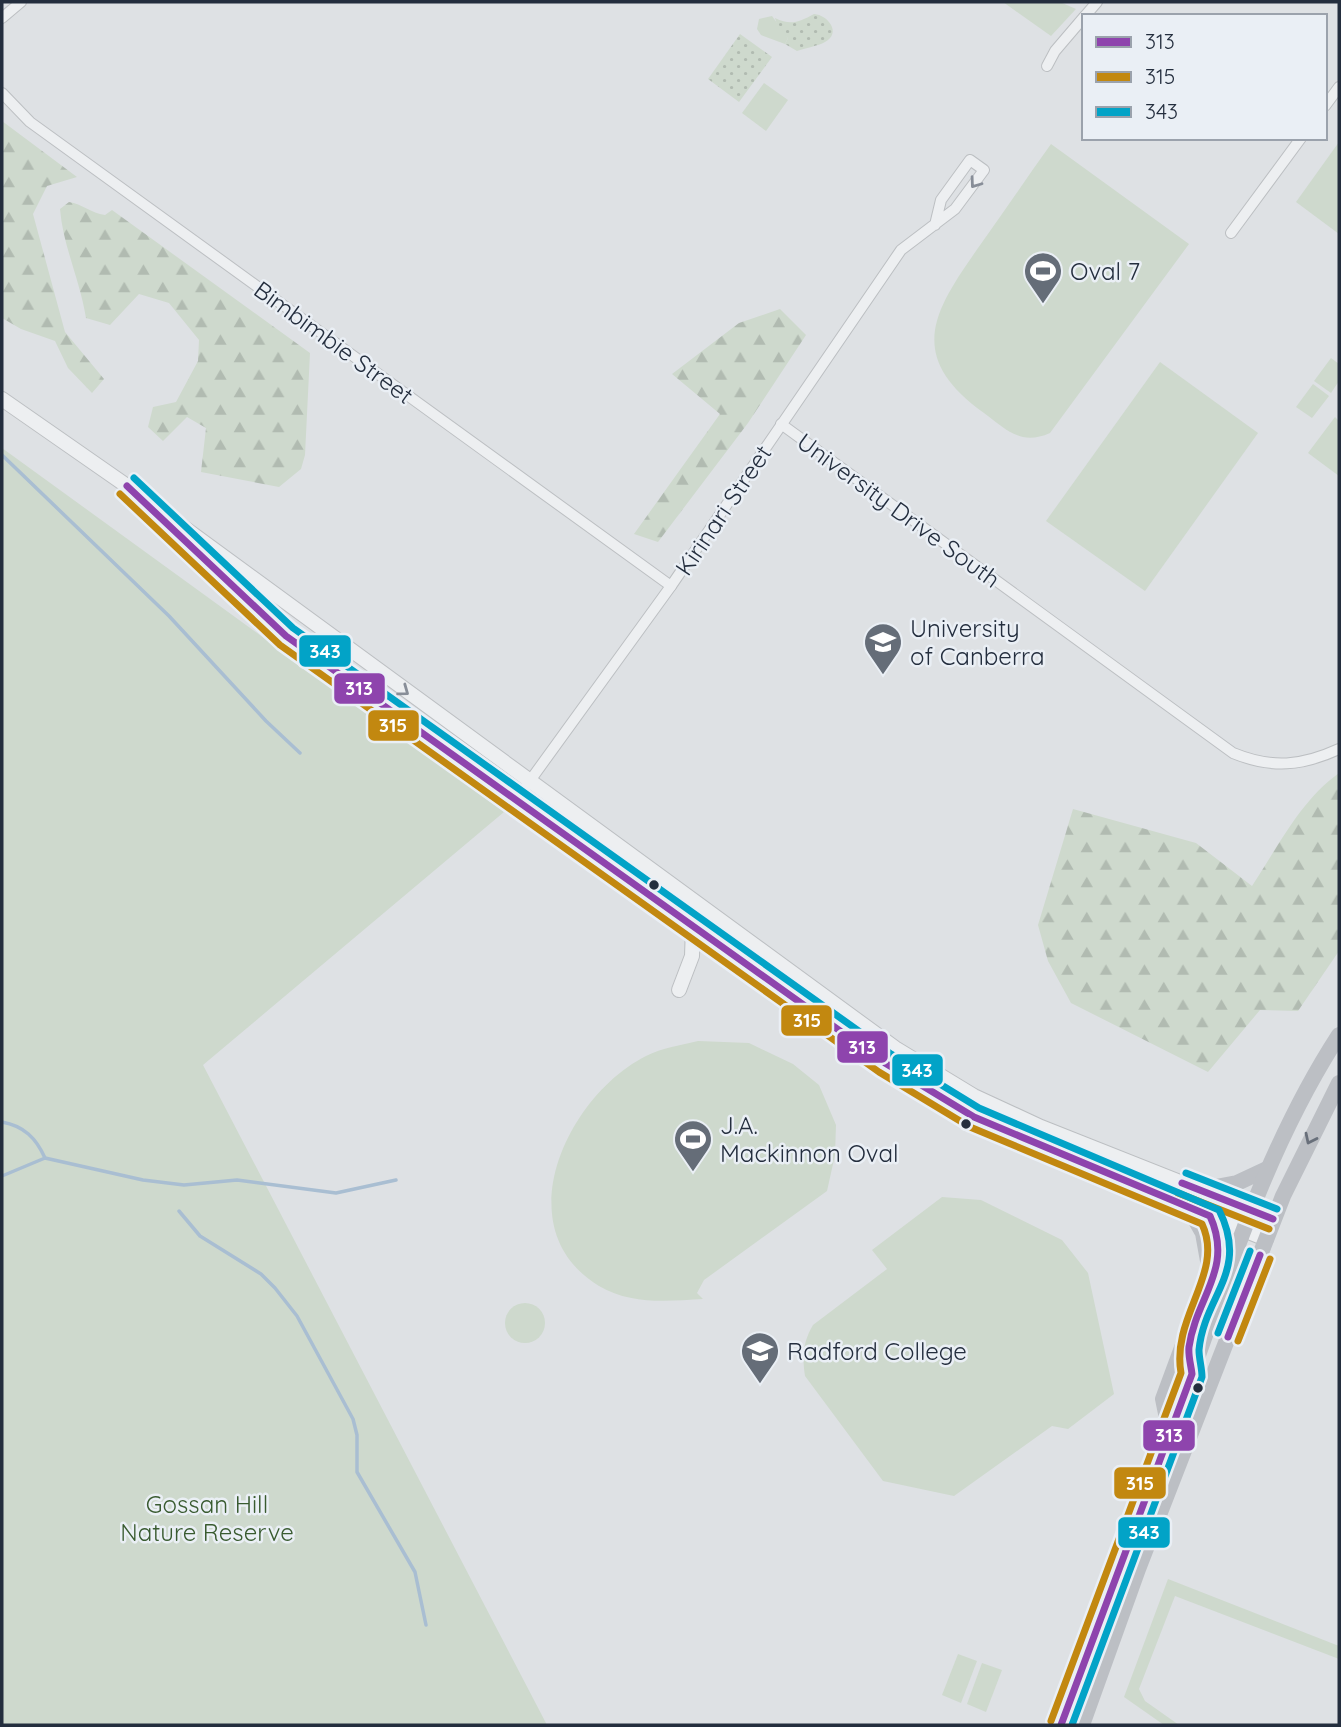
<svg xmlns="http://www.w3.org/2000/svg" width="1341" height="1727" font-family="Quicksand,sans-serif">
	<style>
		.grass { fill: url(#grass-dots) }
		.forest { fill: url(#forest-firs) }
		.green { fill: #ced9cd }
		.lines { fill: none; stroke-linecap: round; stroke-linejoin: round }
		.stream { stroke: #a9bed2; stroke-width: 3.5 }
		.minor-casing { stroke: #bcbfc2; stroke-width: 12 }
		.tertiary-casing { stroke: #bcbfc2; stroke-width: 16 }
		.minor { stroke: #edeff1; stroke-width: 10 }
		.tertiary { stroke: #edeff1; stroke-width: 14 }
		.secondary { stroke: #bcbfc4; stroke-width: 16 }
		.bus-1-casing { stroke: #eaeff5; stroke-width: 12 }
		.bus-2-casing { stroke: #eaeff5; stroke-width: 12 }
		.bus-3-casing { stroke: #eaeff5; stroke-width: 12 }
		.bus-1 { stroke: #8e44ad; stroke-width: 7 }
		.bus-2 { stroke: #c28810; stroke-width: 7 }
		.bus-3 { stroke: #02a3c7; stroke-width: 7 }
		.oneway { stroke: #888e98 }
		.oneway2 { stroke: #686f7a }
		.bus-dot { fill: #242e3e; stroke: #eaeff5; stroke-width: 2.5 }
		.labels { text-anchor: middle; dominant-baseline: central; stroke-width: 5; stroke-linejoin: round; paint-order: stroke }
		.poi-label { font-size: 24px; fill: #242e3e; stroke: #eaeff5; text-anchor: start }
		.street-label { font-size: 24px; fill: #242e3e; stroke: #eaeff5 }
		.park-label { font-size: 24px; fill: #395b30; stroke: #eaeff5 }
		.line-badge { stroke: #eaeff5; stroke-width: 2.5 }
		.badge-label { font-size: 19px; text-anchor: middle; font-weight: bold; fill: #fff }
	</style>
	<defs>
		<pattern id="grass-dots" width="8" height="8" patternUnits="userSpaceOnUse" patternTransform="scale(1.75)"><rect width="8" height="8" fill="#ced9cd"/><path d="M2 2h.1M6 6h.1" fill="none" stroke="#b1bbb1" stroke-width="1.8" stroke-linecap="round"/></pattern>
		<pattern id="forest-firs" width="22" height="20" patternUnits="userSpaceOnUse" patternTransform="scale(1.75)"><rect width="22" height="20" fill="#ced9cd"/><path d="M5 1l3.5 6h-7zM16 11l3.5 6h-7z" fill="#b1bbb1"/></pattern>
	</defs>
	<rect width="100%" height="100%" fill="#dee1e4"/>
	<g class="grass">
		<path d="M814,14C828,15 842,33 825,42C818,46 805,48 797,51L785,44L788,38L778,28L775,18C791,26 799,22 814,14Z"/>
		<polygon points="740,34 772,57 739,102 708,79"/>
	</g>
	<g class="forest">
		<polygon points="2,121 77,177 47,186 33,214 65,332 104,379 92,393 68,368 55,341 21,329 2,318"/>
		<path d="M69,202C82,204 91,213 105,215L112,210L310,353L305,455L301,469L279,487L201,472L206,428L187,417L163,441L148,427L153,407L176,402L198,361L199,340L169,303L139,294L110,325L86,318C80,280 63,246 60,209Z"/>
		<polygon points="780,309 806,335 748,423 658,542 634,534 720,414 672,374 739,323"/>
		<path d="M1339,773V951L1298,1011L1260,1010L1208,1072L1071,1003L1048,961L1038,925L1073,809L1196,843L1252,886C1278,847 1300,801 1339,773Z"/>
	</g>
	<g class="green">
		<polygon points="1003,2 1060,2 1076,9 1051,36"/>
		<polygon points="772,16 788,38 785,44 761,35 757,29 759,19"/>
		<polygon points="764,83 788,100 766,131 742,113"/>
		<polygon points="1339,142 1339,234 1296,202"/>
		<path d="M1051,144L1189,244L1050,433C1021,446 1007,430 984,413C902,354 936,308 983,241C1006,209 1028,176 1051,144Z"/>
		<polygon points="1331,358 1339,364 1339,381 1331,393 1314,381"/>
		<polygon points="1160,362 1258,433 1145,591 1046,521"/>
		<polygon points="1313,384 1329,396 1312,418 1296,407"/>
		<polygon points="1335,417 1339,421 1339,476 1308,453"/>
		<polygon points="2,448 504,812 203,1065 547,1725 2,1725"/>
		<path d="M698,1041L749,1043L793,1064L819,1085L836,1125L835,1155L827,1191L704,1280L697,1293L703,1299C668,1301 631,1305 599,1286C504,1228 568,1095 646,1056C662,1048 681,1045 698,1041Z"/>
		<path d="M942,1197L981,1200L1062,1240L1088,1273L1114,1394L1068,1429L1052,1426L954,1496L883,1481L805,1376C802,1356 803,1342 813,1325L887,1269L872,1250Z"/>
		<circle cx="525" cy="1323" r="20"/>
		<polygon points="1168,1579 1339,1646 1339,1659 1175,1596 1139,1689 1145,1701 1179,1725 1164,1725 1124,1697"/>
		<polygon points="958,1654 977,1661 961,1703 942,1695"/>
		<polygon points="982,1663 1002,1670 986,1712 967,1704"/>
	</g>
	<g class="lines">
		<g class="stream">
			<polyline points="2,455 169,616 266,721 300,753"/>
			<path d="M2,1122C24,1126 36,1138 45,1158"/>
			<polyline points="2,1176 45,1158 143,1180 184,1185 237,1180 336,1193 396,1180"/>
			<polyline points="179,1211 200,1236 261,1274 275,1288 297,1316 353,1419 357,1435 357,1472 415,1572 426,1625"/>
		</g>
		<defs>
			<g id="minor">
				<polyline points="1085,16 1097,2"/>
				<polyline points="2,18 21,2"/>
				<polyline points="1047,66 1055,51 1084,17"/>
				<polyline points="2,93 30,122 671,586"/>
				<polyline points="1325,106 1339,87"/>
				<polyline points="1231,233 1301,138"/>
				<path d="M781,424L1233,753C1272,769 1302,766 1339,749"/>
				<polyline points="516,800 671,586 901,250 955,209 984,170 970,160 941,200 935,225"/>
			</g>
			<g id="tertiary">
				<polyline points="2,399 127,486 895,1048 974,1096 1041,1127 1273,1219"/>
				<polyline points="184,539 286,636 885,1063 974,1117 1030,1143 1266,1239"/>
				<polyline points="679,990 692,956 693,926"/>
			</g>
		</defs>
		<use href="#minor" class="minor-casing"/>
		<use href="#tertiary" class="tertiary-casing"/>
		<use href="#minor" class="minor"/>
		<use href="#tertiary" class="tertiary"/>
		<g class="secondary">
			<polyline points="1200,1190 1237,1183 1267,1169"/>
			<path d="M1210,1216C1221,1233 1218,1249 1217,1268"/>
			<polyline points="1170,1433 1163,1399 1210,1272 1203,1233 1195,1219 1177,1203"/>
			<path d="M1061,1725C1110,1604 1153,1481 1197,1358C1237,1246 1274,1135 1339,1035"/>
			<polyline points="1082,1725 1138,1569 1283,1196 1339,1083"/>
		</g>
		<defs>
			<g id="bus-1">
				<path d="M127,486L286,636L885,1063L974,1117L1210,1216C1234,1269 1196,1297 1189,1347C1188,1356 1191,1365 1192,1374L1061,1725"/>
				<polyline points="1182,1183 1273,1219"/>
				<polyline points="1228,1337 1260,1255"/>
			</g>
			<g id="bus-2">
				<path d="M120,494L280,645L879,1072L970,1127L1202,1224C1225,1273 1171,1316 1181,1373L1051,1721"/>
				<polyline points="1178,1193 1269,1229"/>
				<polyline points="1238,1341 1270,1259"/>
			</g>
			<g id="bus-3">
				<path d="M134,478L293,628L891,1054L979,1108L1219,1210C1250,1272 1204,1295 1199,1350C1199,1359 1202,1368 1202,1377L1072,1725"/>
				<polyline points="1186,1173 1277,1209"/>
				<polyline points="1218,1333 1250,1251"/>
			</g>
		</defs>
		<use href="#bus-1" class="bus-1-casing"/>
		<use href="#bus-2" class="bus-2-casing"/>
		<use href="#bus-3" class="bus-3-casing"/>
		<use href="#bus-1" class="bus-1"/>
		<use href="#bus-2" class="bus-2"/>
		<use href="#bus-3" class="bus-3"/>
	</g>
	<defs><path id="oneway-chevron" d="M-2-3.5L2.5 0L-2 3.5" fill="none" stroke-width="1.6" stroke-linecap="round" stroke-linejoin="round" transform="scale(1.75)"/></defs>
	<g class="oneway">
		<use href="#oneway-chevron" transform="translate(975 183) rotate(126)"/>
		<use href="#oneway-chevron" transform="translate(404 691) rotate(36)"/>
	</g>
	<use class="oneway2" href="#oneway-chevron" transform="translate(1310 1139) rotate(116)"/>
	<defs>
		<symbol id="stadium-pin" viewBox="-11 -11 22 30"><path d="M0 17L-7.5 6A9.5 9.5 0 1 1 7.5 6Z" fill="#656d78" stroke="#eaeff5"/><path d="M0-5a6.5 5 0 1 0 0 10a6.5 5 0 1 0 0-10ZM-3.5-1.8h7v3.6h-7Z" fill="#fff"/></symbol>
		<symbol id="university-pin" viewBox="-11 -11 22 30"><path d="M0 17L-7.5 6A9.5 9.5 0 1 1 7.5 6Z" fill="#656d78" stroke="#eaeff5"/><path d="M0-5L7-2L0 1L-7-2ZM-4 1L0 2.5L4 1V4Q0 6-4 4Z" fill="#fff"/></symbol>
		<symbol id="school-pin" viewBox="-11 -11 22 30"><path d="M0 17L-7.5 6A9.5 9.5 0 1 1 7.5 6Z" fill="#656d78" stroke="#eaeff5"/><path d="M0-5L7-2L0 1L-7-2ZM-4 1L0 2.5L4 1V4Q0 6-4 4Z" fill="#fff"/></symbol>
	</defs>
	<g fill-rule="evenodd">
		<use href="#stadium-pin" x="1021" y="249" width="44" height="60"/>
		<use href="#university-pin" x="861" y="620" width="44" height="60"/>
		<use href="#stadium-pin" x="671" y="1117" width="44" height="60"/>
		<use href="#school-pin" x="738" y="1329" width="44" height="60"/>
	</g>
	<g class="bus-dot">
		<circle cx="654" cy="885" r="6"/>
		<circle cx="966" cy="1124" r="6"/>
		<circle cx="1198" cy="1388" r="6"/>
	</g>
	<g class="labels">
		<g class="poi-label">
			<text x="1070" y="271">Oval 7</text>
			<text x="910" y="628">University<tspan x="910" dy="28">of Canberra</tspan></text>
			<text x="720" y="1125">J.A.<tspan x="720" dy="28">Mackinnon Oval</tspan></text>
			<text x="787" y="1351">Radford College</text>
		</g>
		<g class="street-label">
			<text transform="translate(334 342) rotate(36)">Bimbimbie Street</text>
			<text transform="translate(723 510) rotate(-56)">Kirinari Street</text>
			<text transform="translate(899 510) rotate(36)">University Drive South</text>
		</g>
		<g class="park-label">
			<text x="207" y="1504">Gossan Hill<tspan x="207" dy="28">Nature Reserve</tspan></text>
		</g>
	</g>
	<g class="line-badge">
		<rect x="298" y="634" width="54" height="34" rx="7" fill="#02a3c7"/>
		<rect x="333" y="672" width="53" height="33" rx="7" fill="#8e44ad"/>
		<rect x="367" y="709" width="53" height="33" rx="7" fill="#c28810"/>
		<rect x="780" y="1004" width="53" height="33" rx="7" fill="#c28810"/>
		<rect x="836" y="1030" width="53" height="34" rx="7" fill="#8e44ad"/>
		<rect x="891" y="1053" width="53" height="34" rx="7" fill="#02a3c7"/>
		<rect x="1142" y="1419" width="54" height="33" rx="7" fill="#8e44ad"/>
		<rect x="1113" y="1466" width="54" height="34" rx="7" fill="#c28810"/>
		<rect x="1117" y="1516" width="54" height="33" rx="7" fill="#02a3c7"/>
	</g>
	<g class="badge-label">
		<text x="325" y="658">343</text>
		<text x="359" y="695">313</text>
		<text x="393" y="732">315</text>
		<text x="807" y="1027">315</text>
		<text x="862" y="1054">313</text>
		<text x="917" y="1077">343</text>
		<text x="1169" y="1442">313</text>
		<text x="1140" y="1490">315</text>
		<text x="1144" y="1539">343</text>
	</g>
	<rect width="1341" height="1727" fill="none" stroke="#242e3e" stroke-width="7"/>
	<rect x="1082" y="14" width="245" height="126" fill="#eaeff5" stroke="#9ba2ac" stroke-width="2"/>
	<rect x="1096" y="37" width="35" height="10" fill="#8e44ad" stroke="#9ba2ac" stroke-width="2"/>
	<text x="1145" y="49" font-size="21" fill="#242e3e">313</text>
	<rect x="1096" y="72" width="35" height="10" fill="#c28810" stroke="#9ba2ac" stroke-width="2"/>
	<text x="1145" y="84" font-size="21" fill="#242e3e">315</text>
	<rect x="1096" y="107" width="35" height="10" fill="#02a3c7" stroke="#9ba2ac" stroke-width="2"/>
	<text x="1145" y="119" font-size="21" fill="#242e3e">343</text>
</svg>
